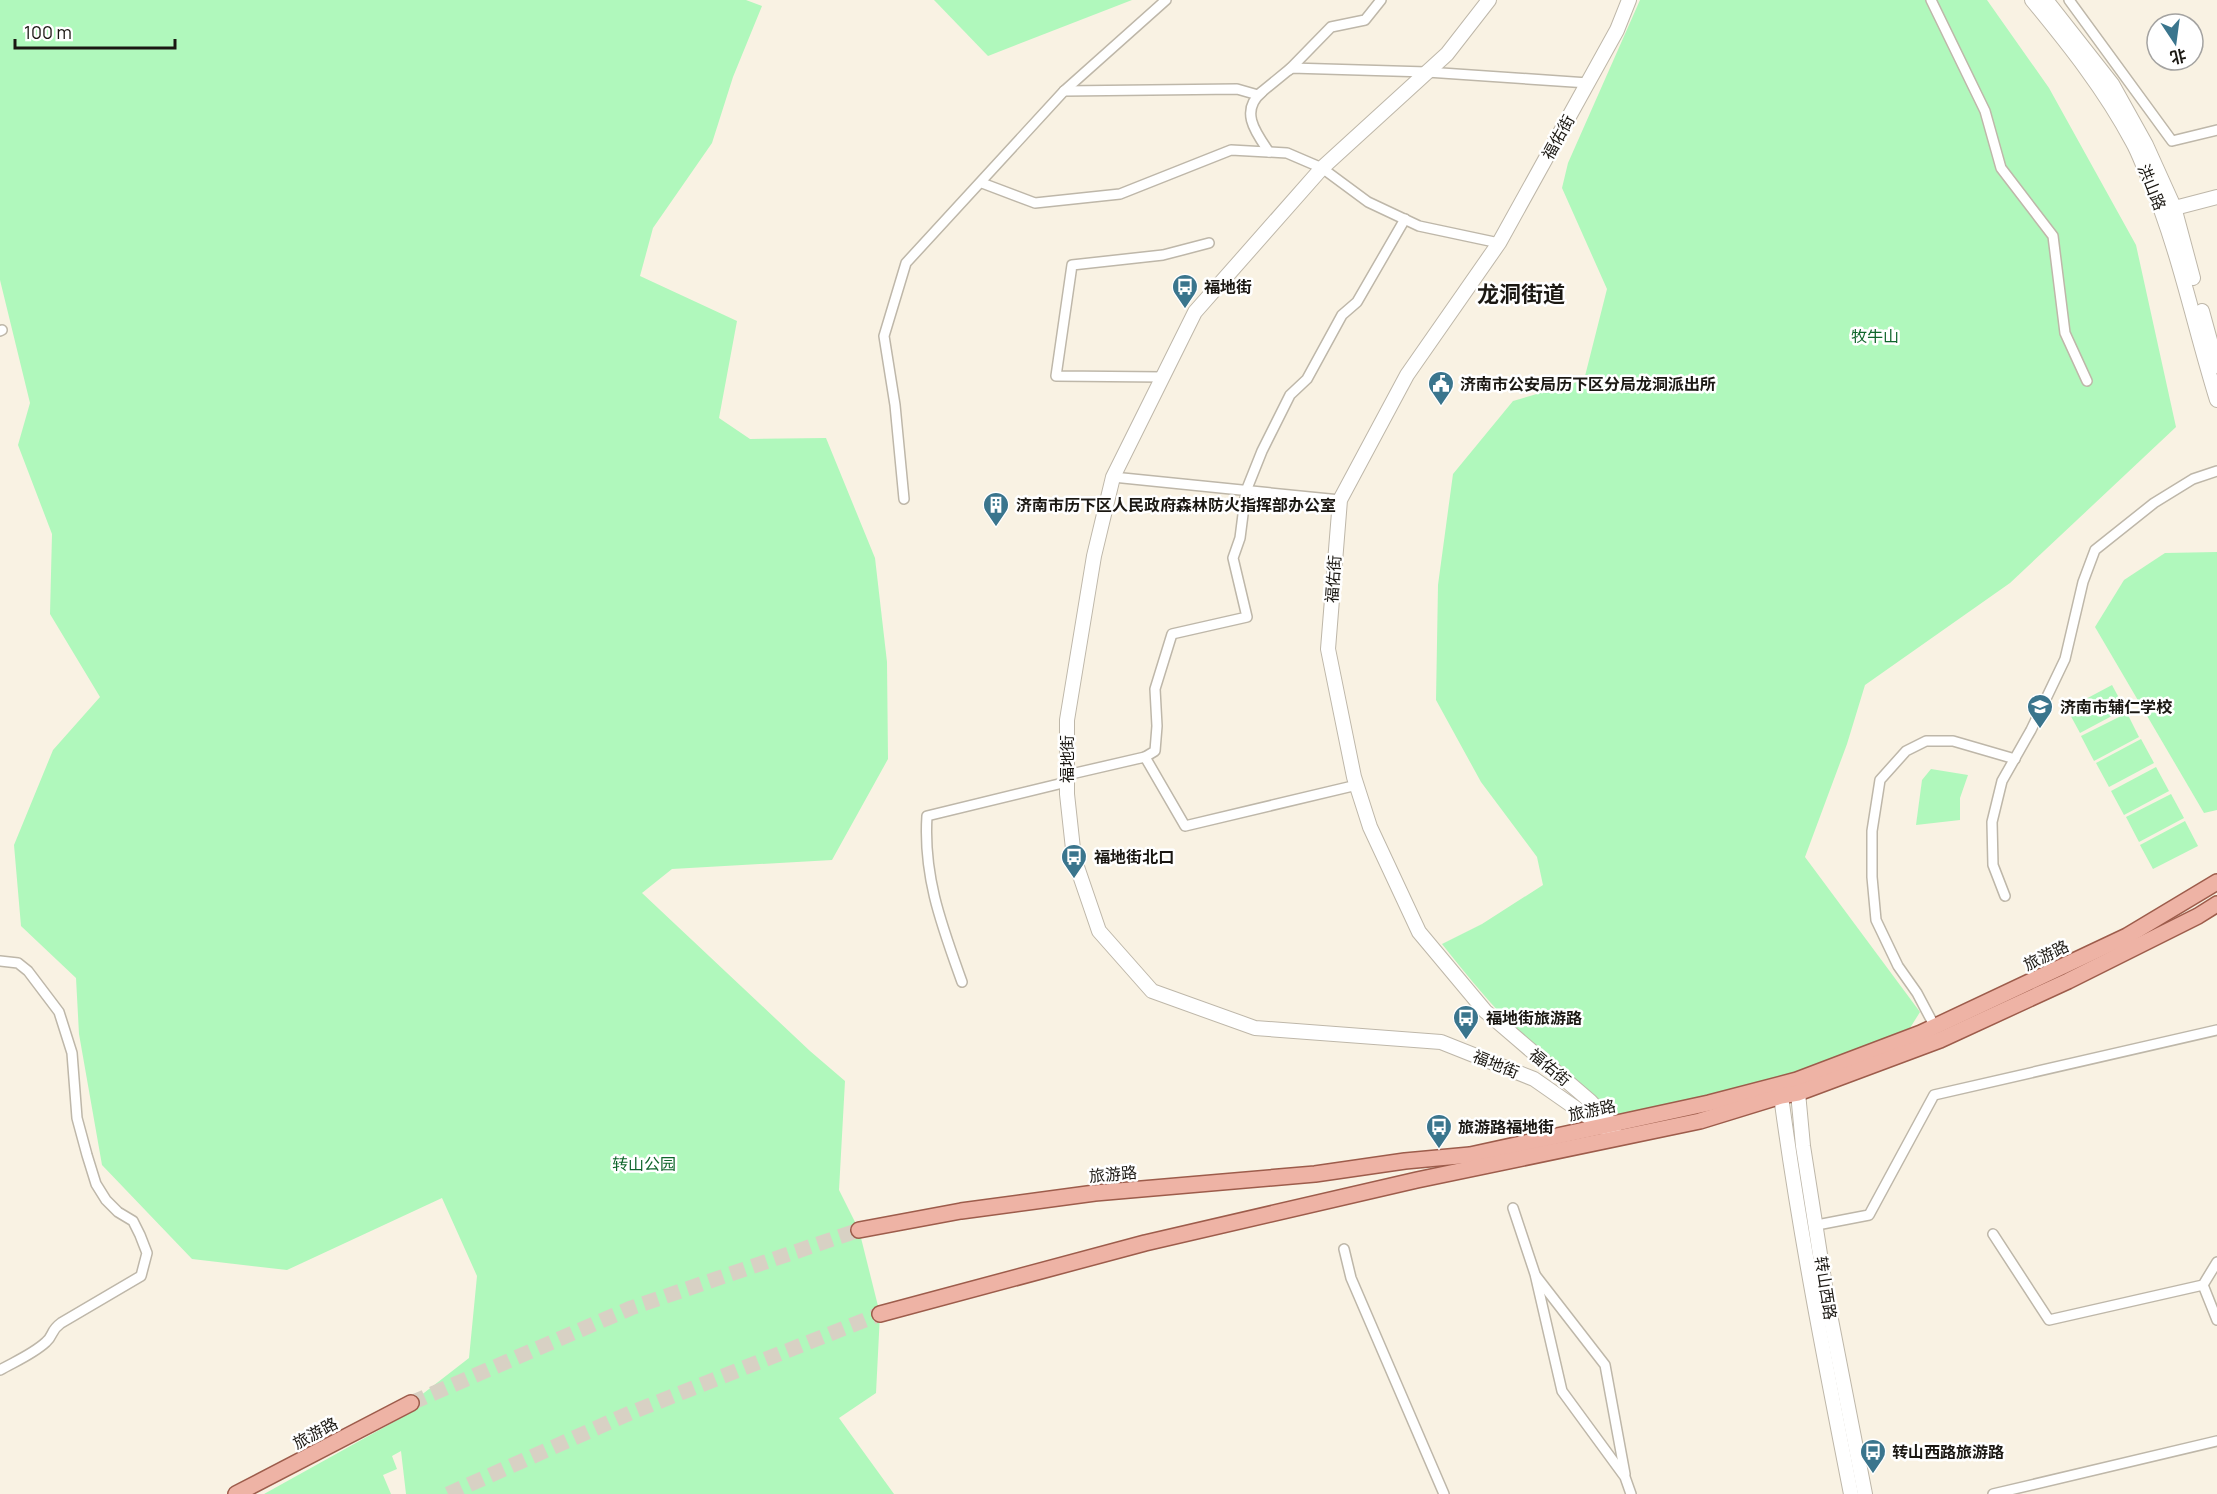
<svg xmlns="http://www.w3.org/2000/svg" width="2217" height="1494" font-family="Manrope,'Noto Sans SC',sans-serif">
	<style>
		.green { fill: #b0f8bc }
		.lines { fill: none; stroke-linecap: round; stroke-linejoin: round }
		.primary-tunnel { stroke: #d8d1c4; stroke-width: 15; stroke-dasharray: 15 8; stroke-linecap: butt }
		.street-casing { stroke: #beb7a9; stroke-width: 12 }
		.secondary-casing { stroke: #beb7a9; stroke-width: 16 }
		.primary-casing { stroke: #9d5c4b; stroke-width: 18 }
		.street { stroke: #fff; stroke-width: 9 }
		.secondary { stroke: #fff; stroke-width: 14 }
		.primary { stroke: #eeb3a5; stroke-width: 15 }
		.labels { text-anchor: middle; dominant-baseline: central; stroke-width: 5; stroke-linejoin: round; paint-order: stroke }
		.street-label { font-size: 16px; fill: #1b1813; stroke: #fff }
		.poi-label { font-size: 16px; font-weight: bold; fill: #1b1813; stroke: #fff; text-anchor: start }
		.park-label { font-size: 16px; fill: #10662c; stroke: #fff }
		.district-label { font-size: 22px; font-weight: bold; fill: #1b1813; stroke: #fff }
	</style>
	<rect width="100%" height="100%" fill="#f9f2e3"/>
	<g class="green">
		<polygon points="0,0 746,0 762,6 733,77 712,143 653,228 640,276 737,321 719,418 750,439 826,438 875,558 887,662 888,759 832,860 672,869 642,893 810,1051 845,1081 839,1190 859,1230 880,1314 876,1393 839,1418 894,1494 406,1494 401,1451 392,1456 397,1469 383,1475 391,1494 264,1494 408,1414 411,1403 469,1358 477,1276 442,1198 287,1270 192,1259 102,1165 79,1034 76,978 21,926 14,845 53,750 100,697 50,614 52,534 18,445 30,403 0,280"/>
		<polygon points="934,0 1132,0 988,56"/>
		<path d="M1640,0H1987L2049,88L2136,245L2176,427L2010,583L1865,685L1847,744L1805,857L1920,1012L1910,1028L1783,1079L1620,1116C1585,1090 1548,1063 1517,1031C1490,1004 1466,974 1442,944L1482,924L1543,885L1537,857L1481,782L1436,700L1438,585L1453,474L1513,401L1584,380L1607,289L1562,188L1568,163Z"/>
		<polygon points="2217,552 2217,810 2204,813 2095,627 2124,580 2165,553"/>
		<polygon points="2112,685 2125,709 2080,733 2067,709"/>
		<polygon points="2127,713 2139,737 2094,761 2081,736"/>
		<polygon points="2141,739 2154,763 2109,787 2096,763"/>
		<polygon points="2156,767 2169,791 2124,815 2111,791"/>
		<polygon points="1931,769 1968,775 1960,798 1960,820 1916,825 1922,780"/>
		<polygon points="2171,794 2184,818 2139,842 2126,817"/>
		<polygon points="2185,821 2198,846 2153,869 2140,845"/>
	</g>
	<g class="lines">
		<g class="primary-tunnel">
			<polyline points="411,1403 631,1308 859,1230"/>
			<polyline points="448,1494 630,1413 880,1314"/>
		</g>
		<defs>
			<g id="street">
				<polyline points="1931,0 1985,111 2001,168 2053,236 2065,333 2087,381"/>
				<polyline points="2069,0 2172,141 2217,130"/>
				<polyline points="1289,70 1331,27 1365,20 1381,0"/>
				<polyline points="1064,91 1237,89 1258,95 1291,68 1427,72 1588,83"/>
				<path d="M1262,92C1239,111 1256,133 1269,152"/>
				<polyline points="982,183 1035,203 1120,194 1231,150 1287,153 1322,168 1368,202 1419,226 1499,243"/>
				<polyline points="0,331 2,330"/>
				<polyline points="1163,377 1056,376 1072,265 1163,255 1209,243"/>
				<polyline points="1113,477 1340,500"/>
				<polyline points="904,499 895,405 884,336 906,263 1064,91 1166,0"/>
				<polyline points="1145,757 1155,751 1157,726 1155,689 1172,634 1247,617 1233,558 1240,538 1246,491 1262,451 1290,395 1307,379 1342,315 1357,302 1405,219"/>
				<polyline points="1067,775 1145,757 1185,826 1357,785"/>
				<polyline points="2005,896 1993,865 1992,822 2002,781 2031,730 2065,659 2083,582 2095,550 2154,503 2193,479 2217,471"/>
				<path d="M0,961L18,963L28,971L59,1012L72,1053L77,1118L87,1155L96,1184L106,1200L118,1212L133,1221L140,1235L147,1253L141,1276L61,1323C50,1331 54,1335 46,1342C33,1354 16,1361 0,1370"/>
				<path d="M962,982C942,926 923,877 927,816L1067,782"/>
				<polyline points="1935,1027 1917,993 1898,966 1876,920 1872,877 1872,831 1880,780 1906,751 1926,741 1953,741 2015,759"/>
				<polyline points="1513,1208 1535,1274 1562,1391 1625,1477 1631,1494"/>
				<polyline points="1817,1225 1869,1215 1934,1095 2217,1030"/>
				<polyline points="1993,1234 2049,1320 2203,1285 2217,1262"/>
				<polyline points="1344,1249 1351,1278 1444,1494"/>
				<polyline points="1536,1276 1605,1365 1625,1474"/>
				<polyline points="2203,1285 2217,1320"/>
				<polyline points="1993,1494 2217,1441"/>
			</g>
			<g id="secondary">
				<polyline points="1489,0 1447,54 1322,168 1195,312 1113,477 1094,556 1067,720 1067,794 1074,858 1099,931 1152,991 1255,1028 1441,1042 1534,1079 1607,1130"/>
				<path d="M2032,0C2069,45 2105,90 2132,141C2139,153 2143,166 2149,179C2179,250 2194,326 2217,400"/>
				<polyline points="2046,0 2112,84 2146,145 2174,207 2193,278"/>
				<polyline points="2167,210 2217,197"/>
				<polyline points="2202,311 2217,366"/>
				<polyline points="1797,1082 1803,1146 1827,1299 1865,1494"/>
				<path d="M1777,1086L1781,1096C1799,1230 1825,1362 1851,1494"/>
				<polyline points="1614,1129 1612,1124 1590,1101 1485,1011 1419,932 1370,827 1354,777 1328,649 1340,500 1407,375 1499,243 1617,30 1629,0"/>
			</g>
			<g id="primary">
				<polyline points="859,1230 961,1211 1095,1193 1315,1174 1405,1161 1470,1155 1709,1103 1797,1080 1921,1033 2127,936 2217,882"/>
				<polyline points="880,1314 1145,1243 1417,1180 1700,1121 1781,1096 1798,1093 1940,1040 2068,981 2198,916 2217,904"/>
				<polyline points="236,1494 411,1403"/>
			</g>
		</defs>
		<use href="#street" class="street-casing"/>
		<use href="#secondary" class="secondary-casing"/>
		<use href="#primary" class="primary-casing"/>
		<use href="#street" class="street"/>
		<use href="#secondary" class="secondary"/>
		<use href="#primary" class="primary"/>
	</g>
	<defs>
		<symbol id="bus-pin" viewBox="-11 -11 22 30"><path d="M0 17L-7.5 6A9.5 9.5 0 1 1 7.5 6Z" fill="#3a758d" stroke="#fff"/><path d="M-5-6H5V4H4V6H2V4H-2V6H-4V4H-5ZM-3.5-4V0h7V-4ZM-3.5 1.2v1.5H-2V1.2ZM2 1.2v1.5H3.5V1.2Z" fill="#fff"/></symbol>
		<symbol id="civic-pin" viewBox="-11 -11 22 30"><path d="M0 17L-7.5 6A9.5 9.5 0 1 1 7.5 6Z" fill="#3a758d" stroke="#fff"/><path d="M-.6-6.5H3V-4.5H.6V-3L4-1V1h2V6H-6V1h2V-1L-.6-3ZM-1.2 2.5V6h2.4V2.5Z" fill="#fff"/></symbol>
		<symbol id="building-pin" viewBox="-11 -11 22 30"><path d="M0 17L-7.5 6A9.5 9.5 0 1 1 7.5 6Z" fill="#3a758d" stroke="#fff"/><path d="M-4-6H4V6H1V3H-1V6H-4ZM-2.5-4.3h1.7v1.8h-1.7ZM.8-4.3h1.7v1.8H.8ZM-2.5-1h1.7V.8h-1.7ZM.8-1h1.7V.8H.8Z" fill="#fff"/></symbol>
		<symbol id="school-pin" viewBox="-11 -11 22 30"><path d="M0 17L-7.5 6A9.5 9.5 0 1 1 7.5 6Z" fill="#3a758d" stroke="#fff"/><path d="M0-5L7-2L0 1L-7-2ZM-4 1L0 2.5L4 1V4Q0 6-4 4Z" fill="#fff"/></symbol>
	</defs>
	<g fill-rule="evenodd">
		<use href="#bus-pin" x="1170" y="272" width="30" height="40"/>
		<use href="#civic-pin" x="1426" y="369" width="30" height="40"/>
		<use href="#building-pin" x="981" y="490" width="30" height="40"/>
		<use href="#school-pin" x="2025" y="692" width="30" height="40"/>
		<use href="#bus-pin" x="1059" y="842" width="30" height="40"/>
		<use href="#bus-pin" x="1451" y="1003" width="30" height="40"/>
		<use href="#bus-pin" x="1424" y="1112" width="30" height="40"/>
		<use href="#bus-pin" x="1858" y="1437" width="30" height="40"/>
	</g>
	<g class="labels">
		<g class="street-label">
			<text transform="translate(1558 137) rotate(-61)">福佑街</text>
			<text transform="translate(2152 187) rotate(68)">洪山路</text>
			<text transform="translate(1333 579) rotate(-86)">福佑街</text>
			<text transform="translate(1067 759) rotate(-90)">福地街</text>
			<text transform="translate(2046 955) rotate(-26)">旅游路</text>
			<text transform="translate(1496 1064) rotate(22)">福地街</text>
			<text transform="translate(1550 1067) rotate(40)">福佑街</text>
			<text transform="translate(1592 1110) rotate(-12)">旅游路</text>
			<text transform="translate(1113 1174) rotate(-5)">旅游路</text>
			<text transform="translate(1826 1288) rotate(81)">转山西路</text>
			<text transform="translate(315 1433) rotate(-28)">旅游路</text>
		</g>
		<g class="poi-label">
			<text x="1204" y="287">福地街</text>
			<text x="1460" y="384">济南市公安局历下区分局龙洞派出所</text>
			<text x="1016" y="505">济南市历下区人民政府森林防火指挥部办公室</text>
			<text x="2060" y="707">济南市辅仁学校</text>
			<text x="1094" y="857">福地街北口</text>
			<text x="1486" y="1018">福地街旅游路</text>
			<text x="1458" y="1127">旅游路福地街</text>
			<text x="1892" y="1452">转山西路旅游路</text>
		</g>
		<g class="park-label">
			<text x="1875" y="336">牧牛山</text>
			<text x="644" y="1164">转山公园</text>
		</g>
		<g class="district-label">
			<text x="1521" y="294">龙洞街道</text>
		</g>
	</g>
	<g transform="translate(2175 42) rotate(167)"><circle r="28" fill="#ffffff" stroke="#a4a3a1" stroke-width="1.5"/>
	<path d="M0-4.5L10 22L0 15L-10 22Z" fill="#3a758d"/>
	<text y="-9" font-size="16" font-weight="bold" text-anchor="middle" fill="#1b1813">北</text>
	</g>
	<path d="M15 39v9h160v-9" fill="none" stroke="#1b1813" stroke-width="3"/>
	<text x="24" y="39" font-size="18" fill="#1b1813" stroke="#ffffff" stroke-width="4.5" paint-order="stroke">100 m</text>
</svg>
